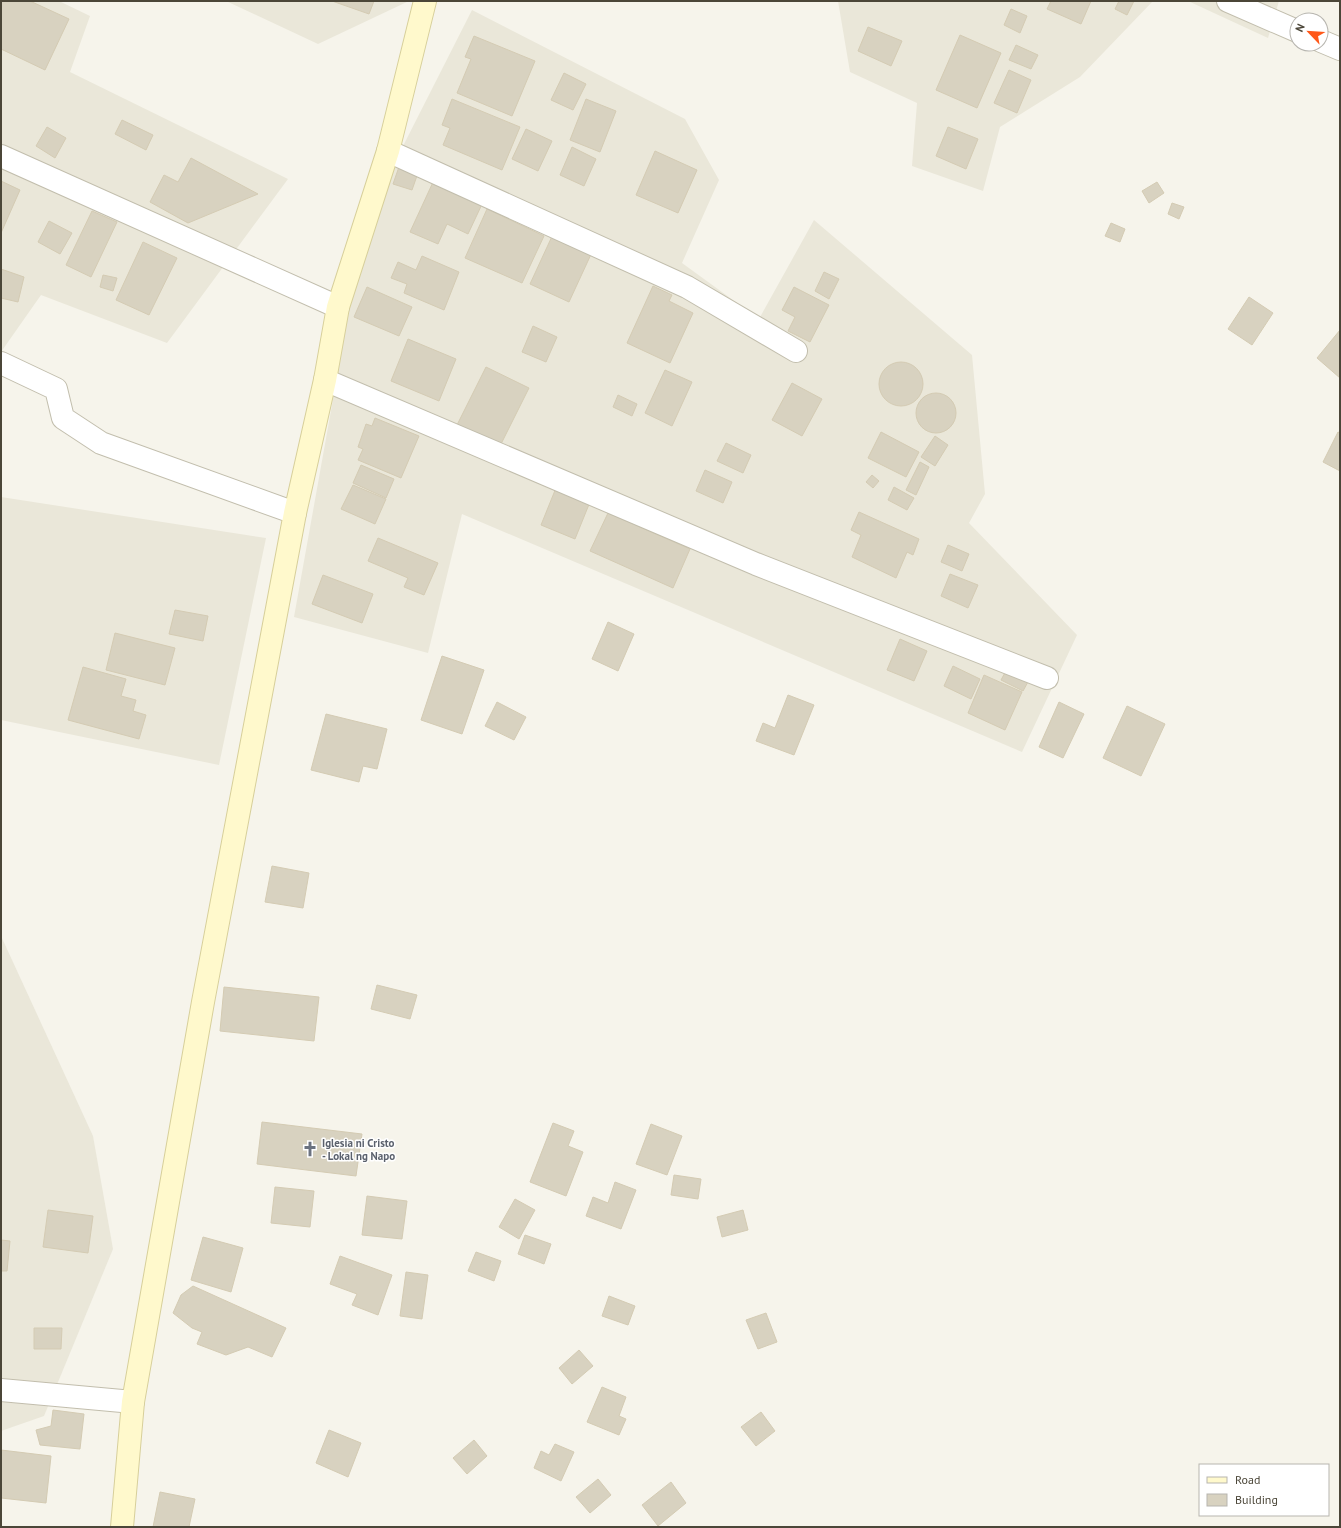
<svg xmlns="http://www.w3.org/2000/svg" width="1341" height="1528" font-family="'PT Sans',sans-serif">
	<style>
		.residential { fill: #eae7d9 }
		.building { fill: #d8d2c0; stroke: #d4cbb3 }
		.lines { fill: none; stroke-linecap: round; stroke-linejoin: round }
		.street-casing { stroke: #c2bead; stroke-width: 24 }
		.secondary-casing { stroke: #d7cf9a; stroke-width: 24 }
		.street { stroke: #fff; stroke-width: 22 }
		.secondary { stroke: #fff9cc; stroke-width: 22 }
		.labels { text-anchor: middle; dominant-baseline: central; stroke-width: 3; stroke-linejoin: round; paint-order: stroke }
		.worship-label { font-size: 11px; font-weight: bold; fill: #5b616d; stroke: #fff; text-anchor: start }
	</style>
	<rect width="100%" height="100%" fill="#f6f4eb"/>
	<g class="residential">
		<polygon points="1,1 59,1 90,16 70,72 288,179 167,343 41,295 1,352"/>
		<polygon points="226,1 409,1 318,44"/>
		<polygon points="838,1 1153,1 1080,77 1000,127 983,191 912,166 917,103 850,72"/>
		<polygon points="1188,1 1279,1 1268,38"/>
		<polygon points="472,10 685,119 719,180 682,263 759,319 814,220 972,355 985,494 969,523 1077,635 1022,752 462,514 428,653 294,617 365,221"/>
		<polygon points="1,497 266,538 219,765 1,720"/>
		<polygon points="1,936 93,1136 113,1249 44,1416 1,1431"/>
	</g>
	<g class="building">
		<polygon points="1,1 30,1 69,19 45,70 1,49"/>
		<polygon points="332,1 374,1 369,14"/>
		<polygon points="1051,1 1091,1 1081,24 1047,9"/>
		<polygon points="1119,1 1134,1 1127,15 1115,9"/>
		<polygon points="1011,9 1027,16 1020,33 1004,25"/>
		<polygon points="868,27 902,41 891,66 858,51"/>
		<polygon points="960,35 1001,53 977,108 936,90"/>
		<polygon points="474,36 535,61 512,116 457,93 471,59 465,57"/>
		<polygon points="1016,45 1038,55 1031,69 1009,60"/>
		<polygon points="1009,70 1031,80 1017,113 994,103"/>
		<polygon points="564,73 586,84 573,110 551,100"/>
		<polygon points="452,99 520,127 502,170 443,145 450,128 442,125"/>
		<polygon points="586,99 616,111 600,152 570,140"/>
		<polygon points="122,120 153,135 146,150 115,134"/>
		<polygon points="47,127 66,138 55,158 36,146"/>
		<polygon points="948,127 978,139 966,169 936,156"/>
		<polygon points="526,129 552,141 538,171 512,159"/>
		<polygon points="572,147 596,159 584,186 560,175"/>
		<polygon points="655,151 697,170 678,213 636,195"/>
		<polygon points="191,158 258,194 188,223 150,202 164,175 178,182"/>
		<polygon points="400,164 419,170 412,190 393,184"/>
		<polygon points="434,180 483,202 468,234 447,224 438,244 410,232"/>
		<polygon points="1,181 20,190 1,233"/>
		<polygon points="1157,182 1164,193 1149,203 1142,191"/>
		<polygon points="1172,203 1184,207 1179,219 1168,214"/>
		<polygon points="487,209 544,236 522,283 465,258"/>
		<polygon points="92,211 117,222 91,277 66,265"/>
		<polygon points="49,221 72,233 60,254 38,242"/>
		<polygon points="1111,223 1125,229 1120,242 1105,236"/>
		<polygon points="554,232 593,250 569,302 530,284"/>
		<polygon points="143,242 177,258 149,315 116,300"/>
		<polygon points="422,256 459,272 444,310 404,293 407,284 391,278 398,262 416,270"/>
		<polygon points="1,269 24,277 18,302 1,298"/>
		<polygon points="824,272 839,279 829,299 815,291"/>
		<polygon points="103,275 117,278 113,291 100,287"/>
		<polygon points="653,286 672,295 669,301 693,313 670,363 627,343"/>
		<polygon points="367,287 412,307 399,336 354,317"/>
		<polygon points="794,287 829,305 810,342 788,331 795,317 782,310"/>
		<polygon points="1249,297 1273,313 1252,345 1228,329"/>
		<polygon points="533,326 557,337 546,362 522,352"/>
		<polygon points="1340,330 1340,378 1317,358"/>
		<polygon points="408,339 456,359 439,401 391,381"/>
		<circle cx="901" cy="384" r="22"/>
		<polygon points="486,367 529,388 500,446 457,425"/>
		<polygon points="665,370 692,382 672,426 645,413"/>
		<polygon points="792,383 822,399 802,436 772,420"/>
		<circle cx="936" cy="413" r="20"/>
		<polygon points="618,395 637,404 632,416 613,407"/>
		<polygon points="375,418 419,436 401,478 358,460 363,449 358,447 366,424 372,426"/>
		<polygon points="881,432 919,452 906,477 868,458"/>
		<polygon points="1338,432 1340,433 1340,471 1323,462"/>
		<polygon points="935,436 948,445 935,466 921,457"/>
		<polygon points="726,443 751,455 743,473 717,461"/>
		<polygon points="920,462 929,467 916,495 906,490"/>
		<polygon points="361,465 394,479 386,498 353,483"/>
		<polygon points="705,470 732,482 723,503 696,491"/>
		<polygon points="872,475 879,481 873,488 866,482"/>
		<polygon points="558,483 592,497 575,539 541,525"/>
		<polygon points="353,485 386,499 375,524 341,509"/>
		<polygon points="894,487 914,498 907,510 888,500"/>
		<polygon points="859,512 919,539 913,555 907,552 896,578 852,557 861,535 851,530"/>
		<polygon points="608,513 690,549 673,588 590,551"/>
		<polygon points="378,538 438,563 424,595 404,587 408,578 368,561"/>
		<polygon points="948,545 969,554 962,571 941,562"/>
		<polygon points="950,574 978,585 968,608 941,596"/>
		<polygon points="323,575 373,594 362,623 312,604"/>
		<polygon points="175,610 208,616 203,641 169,634"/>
		<polygon points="608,622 634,634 618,671 592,659"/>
		<polygon points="115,633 175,648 165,685 106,670"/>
		<polygon points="900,639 927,651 914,681 887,670"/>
		<polygon points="442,656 484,670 462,734 421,720"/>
		<polygon points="953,666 980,679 971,699 944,686"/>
		<polygon points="83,667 126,679 121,696 136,700 133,711 146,715 139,739 68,720"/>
		<polygon points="1007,669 1029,680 1023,691 1001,680"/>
		<polygon points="984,675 1022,692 1005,730 968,713"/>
		<polygon points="788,695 814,705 794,755 756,741 763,723 775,728"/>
		<polygon points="497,702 526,717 514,740 485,726"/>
		<polygon points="1059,702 1084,714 1063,758 1039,747"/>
		<polygon points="1127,706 1165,724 1141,776 1103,758"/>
		<polygon points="326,714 387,729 377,769 363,766 359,782 311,770"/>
		<polygon points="272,866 309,873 303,908 265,902"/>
		<polygon points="377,985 417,995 410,1019 371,1009"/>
		<polygon points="224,987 319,997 314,1041 220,1031"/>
		<polygon points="262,1122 362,1134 356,1176 257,1164"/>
		<polygon points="553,1123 574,1131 568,1146 583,1152 566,1196 530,1182"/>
		<polygon points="651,1124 682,1136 667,1175 636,1164"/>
		<polygon points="674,1175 701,1179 698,1199 671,1195"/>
		<polygon points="615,1182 636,1190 621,1229 586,1216 593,1197 608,1203"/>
		<polygon points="275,1187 314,1191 310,1227 271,1223"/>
		<polygon points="367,1196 407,1201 402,1239 362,1235"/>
		<polygon points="515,1199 535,1210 519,1239 499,1227"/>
		<polygon points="48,1210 93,1216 88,1253 43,1247"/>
		<polygon points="743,1210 748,1230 722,1237 717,1217"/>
		<polygon points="525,1235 551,1244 544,1264 518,1254"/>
		<polygon points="203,1237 243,1248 231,1292 191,1280"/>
		<polygon points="1,1240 10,1241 7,1271 1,1271"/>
		<polygon points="476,1252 501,1261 494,1281 468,1271"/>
		<polygon points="340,1256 392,1275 378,1315 352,1305 357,1294 330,1284"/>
		<polygon points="406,1272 428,1275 422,1319 400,1316"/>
		<polygon points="193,1286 286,1328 272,1357 248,1347 226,1355 197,1344 202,1332 192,1328 173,1313 181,1295"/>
		<polygon points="609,1296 635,1306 628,1325 602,1316"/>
		<polygon points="766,1313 777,1342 758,1349 746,1320"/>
		<polygon points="34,1328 62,1328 61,1349 34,1349"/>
		<polygon points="579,1350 593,1366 572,1384 559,1368"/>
		<polygon points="602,1387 626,1397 619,1416 626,1419 619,1435 587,1422"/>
		<polygon points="53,1410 84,1414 80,1449 40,1445 36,1430 51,1426"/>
		<polygon points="761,1412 775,1431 756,1446 741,1427"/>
		<polygon points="329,1430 361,1443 348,1477 316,1463"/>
		<polygon points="474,1440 487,1456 467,1474 453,1458"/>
		<polygon points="555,1444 574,1452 561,1481 534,1468 541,1451 549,1455"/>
		<polygon points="1,1450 51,1456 46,1503 1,1498"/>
		<polygon points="598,1479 611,1495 590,1513 576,1497"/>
		<polygon points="671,1482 686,1503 658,1526 642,1505"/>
		<polygon points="160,1492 195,1499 189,1527 153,1527"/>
	</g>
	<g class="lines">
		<defs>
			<g id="street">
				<polyline points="1228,1 1297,31"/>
				<polyline points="1321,41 1340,49"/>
				<polyline points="388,151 687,287 796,351"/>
				<polyline points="1,156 338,307"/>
				<polyline points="1,363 56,389 63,418 101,443 295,513"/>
				<polyline points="325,380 756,564 1047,678"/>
				<polyline points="1,1390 133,1402"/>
			</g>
			<polyline id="secondary" points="122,1527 133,1402 203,1002 295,513 325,380 338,307 388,151 425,1"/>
		</defs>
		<use href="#street" class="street-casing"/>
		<use href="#secondary" class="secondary-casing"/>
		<use href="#street" class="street"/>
		<use href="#secondary" class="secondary"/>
	</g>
	<defs>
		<symbol id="church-bare" viewBox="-9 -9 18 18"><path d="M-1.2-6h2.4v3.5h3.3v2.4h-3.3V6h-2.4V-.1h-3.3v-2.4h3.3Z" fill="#6b7280" stroke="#fff" stroke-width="2.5" paint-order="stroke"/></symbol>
	</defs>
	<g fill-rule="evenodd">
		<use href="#church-bare" x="299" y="1138" width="22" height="22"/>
	</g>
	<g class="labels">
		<g class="worship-label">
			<text x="322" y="1143">Iglesia ni Cristo<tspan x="322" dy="13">- Lokal ng Napo</tspan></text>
		</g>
	</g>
	<rect width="1341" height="1528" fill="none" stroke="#4b4638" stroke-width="4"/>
	<rect x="1199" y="1464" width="130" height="52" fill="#ffffff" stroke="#b7b5af"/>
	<rect x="1207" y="1477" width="20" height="6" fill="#fff9cc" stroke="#b7b5af"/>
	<text x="1235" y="1484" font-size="12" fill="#4b4638">Road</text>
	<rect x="1207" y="1494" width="20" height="12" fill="#d8d2c0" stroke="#b7b5af"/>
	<text x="1235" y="1504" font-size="12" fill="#4b4638">Building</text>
	<g transform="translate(1309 32) rotate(295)"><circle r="19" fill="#ffffff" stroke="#b7b5af"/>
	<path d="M0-3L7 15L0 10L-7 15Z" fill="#ff5819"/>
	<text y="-6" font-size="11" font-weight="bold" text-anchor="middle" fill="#4b4638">N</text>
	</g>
</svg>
